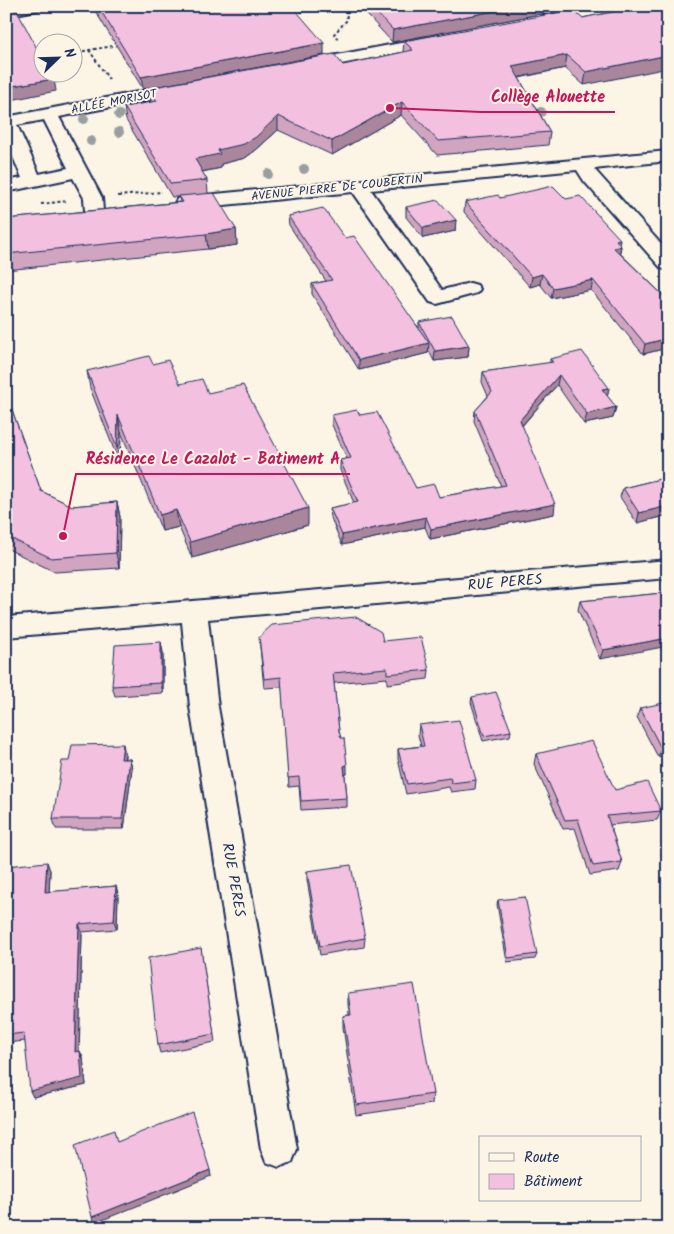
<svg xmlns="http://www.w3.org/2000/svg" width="674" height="1234" font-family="Kalam,sans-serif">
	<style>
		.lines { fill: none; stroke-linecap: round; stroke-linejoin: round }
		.minor-casing { stroke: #1b2f5e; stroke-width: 4 }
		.path { stroke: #1b2f5e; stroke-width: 2; stroke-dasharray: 3 2.5; stroke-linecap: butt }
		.minor { fill: #fcf5e5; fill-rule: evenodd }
		.tree { fill: #979fa1 }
		.wall { fill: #d1a5c0; stroke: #1b2f5e }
		.shaded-wall { fill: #aa869c; stroke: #1b2f5e }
		.building { fill: #f3c0df; stroke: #1b2f5e }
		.labels { text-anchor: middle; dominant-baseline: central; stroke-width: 4; stroke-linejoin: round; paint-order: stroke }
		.far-street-label { font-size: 12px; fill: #1b2f5e; stroke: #fcf5e5 }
		.street-label { font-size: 15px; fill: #1b2f5e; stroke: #fcf5e5 }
		.leader { fill: none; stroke: #c2185b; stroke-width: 2 }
		.callout-dot { fill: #c2185b; stroke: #fcf5e5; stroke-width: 2 }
		.callout-label { font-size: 16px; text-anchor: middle; font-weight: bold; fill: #c2185b; stroke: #fcf5e5; stroke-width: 4; stroke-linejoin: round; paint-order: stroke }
	</style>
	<rect width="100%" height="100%" fill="#fcf5e5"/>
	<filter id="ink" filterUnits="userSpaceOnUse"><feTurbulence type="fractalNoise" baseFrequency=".02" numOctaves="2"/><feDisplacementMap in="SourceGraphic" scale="10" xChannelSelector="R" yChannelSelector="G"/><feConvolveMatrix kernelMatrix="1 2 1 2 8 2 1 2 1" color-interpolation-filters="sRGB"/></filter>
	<g filter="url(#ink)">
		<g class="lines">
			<defs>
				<g id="minor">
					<polygon points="6,6 43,6 41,9 6,16"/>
					<polygon points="596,6 628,6 626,9 621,11 543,26 538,24 535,21 538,18 543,16"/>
					<polygon points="438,36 444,38 446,41 444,44 305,71 299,69 297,66 299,63 305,61"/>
					<path d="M185,83L191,84L193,88L191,92L59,117L102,198L103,211L101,215L94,217L87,215L85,211L84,198L73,178L6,192V181L22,178L6,141V117ZM44,120L68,168L39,174L17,125Z"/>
					<polygon points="668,151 668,161 594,169 668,252 668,270 661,268 584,181 577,170 371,190 442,290 470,283 477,285 480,289 477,293 437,304 430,302 353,192 184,209 177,207 175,203 177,199 184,197"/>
					<polygon points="668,560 668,578 208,619 218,707 297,1149 292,1162 279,1167 266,1162 261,1149 190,707 182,622 6,637 6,617"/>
				</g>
			</defs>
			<use href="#minor" class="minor-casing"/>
			<g class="path">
				<polyline points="295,13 331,6"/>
				<polyline points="338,39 334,34 347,20 346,6"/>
				<polyline points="89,50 110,81"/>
				<polyline points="72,53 119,45"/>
				<polyline points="118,196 162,192"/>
				<polyline points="41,204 67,201"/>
			</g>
			<use href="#minor" class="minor"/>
		</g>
		<g class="tree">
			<circle cx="541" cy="112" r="5"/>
			<circle cx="119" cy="115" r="5"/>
			<circle cx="84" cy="119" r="5"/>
			<circle cx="119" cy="132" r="5"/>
			<circle cx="91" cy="141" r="5"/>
			<circle cx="304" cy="169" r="5"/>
			<circle cx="268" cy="174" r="5"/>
		</g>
		<g class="wall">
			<polygon points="93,6 292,6 324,55 143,89 94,9"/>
			<polygon points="359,6 557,6 556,11 392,42"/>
			<polygon points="643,6 584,85 565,68 519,78 550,132 548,145 437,155 401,115 332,155 278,130 256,150 245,158 221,164 221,168 202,172 207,180 208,193 236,229 237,245 208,249 6,270 6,219 180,202 179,197 172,197 126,120 124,107 151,102 149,88 343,65 403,52 404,41 582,18"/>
			<polygon points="665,177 668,177 668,193 663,185"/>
			<polygon points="500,198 566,199 619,244 621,246 620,253 668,300 668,355 663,349 643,354 591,290 551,298 540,284 530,287 464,212 465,202"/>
			<polygon points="406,207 456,220 455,231 423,238 406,217"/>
			<polygon points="288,216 345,238 419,328 419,322 469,346 468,357 434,361 429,351 428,353 359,370 312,294 312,284 326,281 289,225"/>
			<polygon points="550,359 609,388 607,396 616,407 613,418 584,424 557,385 522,426 554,514 430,539 425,527 342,545 331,518 330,508 354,503 340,470 340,460 347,459 332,425 332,415 360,415 416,488 439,497 501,486 474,421 475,411 488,396 482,382 483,372 550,363"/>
			<polygon points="153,364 180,384 208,393 308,525 192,558 179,527 162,531 121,432 120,465 90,388 87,371"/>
			<polygon points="6,393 41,491 72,506 117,502 120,517 119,568 55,572 6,548"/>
			<polygon points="668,477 668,515 637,523 620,497 623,488"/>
			<polygon points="663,593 600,659 578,610 580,601"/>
			<polygon points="259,637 383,641 429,670 428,679 387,684 387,678 334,683 339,731 347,774 345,775 347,798 347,807 301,810 299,786 289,787 282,687 264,688"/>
			<polygon points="163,652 163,693 115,696 112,686"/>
			<polygon points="472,697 511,731 510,736 483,741 471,702"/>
			<polygon points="640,708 668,755 658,757 637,717"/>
			<polygon points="419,725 476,780 475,789 451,792 449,787 406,794 398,759 398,749 421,746 418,735"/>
			<polygon points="125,754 125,759 130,759 132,768 124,829 56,829 53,819 69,761"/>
			<polygon points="536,754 615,790 661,811 657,820 610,825 622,862 619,871 590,875 575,828 563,829 534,764"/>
			<polygon points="6,866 50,870 49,892 116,886 118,894 117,929 82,932 79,1051 80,1051 83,1058 86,1085 33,1097 25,1041 6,1043"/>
			<polygon points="307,871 365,938 364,947 320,955 307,880"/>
			<polygon points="498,900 537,954 535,959 507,962 497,904"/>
			<polygon points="201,948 215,1042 160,1053 158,1045"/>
			<polygon points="348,993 433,1094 432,1104 356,1115 343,1027 343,1016 349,1015 348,1004"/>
		</g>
		<g class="shaded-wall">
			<polygon points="521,6 557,6 556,11 392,42 393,30"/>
			<polygon points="324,43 324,55 143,89 141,77"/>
			<polygon points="567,55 565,68 511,79 512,66"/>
			<polygon points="668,55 668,68 584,85 586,72"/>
			<polygon points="54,79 56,91 6,101 6,87"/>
			<polygon points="402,102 401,115 332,155 332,141"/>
			<polygon points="278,116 278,130 256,150 245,158 221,164 221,168 196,173 195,159 218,150"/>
			<polygon points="456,220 455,231 423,238 423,228"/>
			<polygon points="236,229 237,245 208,249 206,234"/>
			<polygon points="620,239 619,247 621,246 619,256 614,248 616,240"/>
			<polygon points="542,274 540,284 530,287 532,277"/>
			<polygon points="593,280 591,290 551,298 553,288"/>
			<polygon points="665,339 663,349 643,354 645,344"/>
			<polygon points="429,343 428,353 359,370 359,360"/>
			<polygon points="469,346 468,357 434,361 435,351"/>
			<polygon points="559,375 557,385 518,430 520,420"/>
			<polygon points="609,388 607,398 602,389"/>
			<polygon points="616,407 613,418 584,424 587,414"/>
			<polygon points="118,415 121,432 120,465 117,448"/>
			<polygon points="117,502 120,517 119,568 116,553"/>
			<polygon points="555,504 554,514 430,539 431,529"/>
			<polygon points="668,506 668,515 637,523 639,513"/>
			<polygon points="308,508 308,525 192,558 190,542"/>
			<polygon points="176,510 179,527 162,531 160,515"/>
			<polygon points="426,517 425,527 342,545 342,535"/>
			<polygon points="668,638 668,646 600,659 603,650"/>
			<polygon points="161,642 163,652 163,693 161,683"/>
			<polygon points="123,744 125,754 123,768 121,759"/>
			<polygon points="668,747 668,755 658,757 661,748"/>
			<polygon points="130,759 132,768 124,829 122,819"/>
			<polygon points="347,765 347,774 344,775 344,766"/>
			<polygon points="47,862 50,870 49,900 45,892"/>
			<polygon points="116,886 118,894 117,929 114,921"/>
			<polygon points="79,924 82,932 79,1059 75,1052"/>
			<polygon points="80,1051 83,1058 86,1085 33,1097 30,1091"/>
			<polygon points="210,1170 211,1176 95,1223 92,1217"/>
		</g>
		<g class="building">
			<polygon points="98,6 292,6 324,43 141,77"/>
			<polygon points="370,6 521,6 393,30"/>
			<polygon points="643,6 668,6 668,55 586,72 567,55 512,66 550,132 438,141 402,102 332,141 278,116 256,137 244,144 218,150 220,154 195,159 207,180 171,184 124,107 157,101 149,88 334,54 343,65 413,50 404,41 572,10 582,18"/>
			<polygon points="16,9 42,58 42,72 51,72 54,79 6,87 6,11"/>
			<polygon points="553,186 566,199 580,196 620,239 616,240 621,246 614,248 668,300 668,342 665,339 645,344 593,280 553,288 542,274 532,277 465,202 498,195 500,198"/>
			<polygon points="214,193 236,229 206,234 6,254 6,219 183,202 179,196"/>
			<polygon points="438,200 456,220 423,228 406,207"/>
			<polygon points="323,208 345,238 354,236 429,343 359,360 312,284 332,280 288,216"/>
			<polygon points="452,316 469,346 435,351 419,322"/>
			<polygon points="582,351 609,388 602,389 616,407 587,414 559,375 520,420 555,504 431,529 426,517 342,535 330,508 358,502 340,460 351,458 332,415 357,410 360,415 377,412 416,488 434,484 439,497 506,485 475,411 492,392 483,372 553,362 550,359"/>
			<polygon points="149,356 153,364 168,360 180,384 202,379 208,393 243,385 308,508 190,542 176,510 160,515 118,415 117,448 87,371"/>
			<polygon points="6,393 41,491 72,506 117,502 116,553 51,558 6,536"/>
			<polygon points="668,477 668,506 639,513 623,488"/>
			<polygon points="663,593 668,602 668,638 603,650 580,601"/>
			<polygon points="356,617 381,632 383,641 421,637 429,670 387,674 387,668 333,673 339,731 341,738 344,738 347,765 344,766 347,798 301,801 299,777 288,778 281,677 264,679 259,637 272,625"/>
			<polygon points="161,642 161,683 112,686 115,645"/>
			<polygon points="496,692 511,731 484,736 472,697"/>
			<polygon points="668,702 668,747 661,748 640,708"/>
			<polygon points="459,720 476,780 452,783 450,778 407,784 398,749 424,746 419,725"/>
			<polygon points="592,741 615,790 647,782 661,811 607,816 622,862 593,866 578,819 565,820 536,754"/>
			<polygon points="123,744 121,759 130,759 122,819 53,819 62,761 69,761 72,745"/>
			<polygon points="47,862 45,892 116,886 114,921 79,924 75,1052 80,1051 82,1078 30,1091 24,1033 6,1035 6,866"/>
			<polygon points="351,865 365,938 320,946 307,871"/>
			<polygon points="525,897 537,954 508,958 498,900"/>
			<polygon points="201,948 214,1034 158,1045 148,958"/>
			<polygon points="414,984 433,1094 357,1105 343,1016 351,1015 348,993"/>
			<polygon points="192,1112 210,1170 92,1217 75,1145 114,1130 117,1142"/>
		</g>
	</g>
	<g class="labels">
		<g class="far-street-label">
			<text transform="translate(114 102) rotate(-11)">ALLÉE MORISOT</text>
			<text transform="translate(337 188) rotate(-6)">AVENUE PIERRE DE COUBERTIN</text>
		</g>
		<g class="street-label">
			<text transform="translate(505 583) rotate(-5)">RUE PERES</text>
			<text transform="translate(233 880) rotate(80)">RUE PERES</text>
		</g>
	</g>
	<path class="leader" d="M390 108L481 112H615M63 536L76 474H350"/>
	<g class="callout-dot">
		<circle cx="390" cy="108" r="5"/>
		<circle cx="63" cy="536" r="5"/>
	</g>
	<g class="callout-label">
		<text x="548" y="102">Collège Alouette</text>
		<text x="213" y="464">Résidence Le Cazalot - Batiment A</text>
	</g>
	<rect width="674" height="1234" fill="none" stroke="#fcf5e5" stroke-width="25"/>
	<rect x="12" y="12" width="649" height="1209" fill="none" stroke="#1b2f5e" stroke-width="2" filter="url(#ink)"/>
	<rect x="479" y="1136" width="162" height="65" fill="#fcf5e5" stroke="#a2a6af"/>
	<rect x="489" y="1153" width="25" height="8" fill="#fcf5e5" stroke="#a2a6af"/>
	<text x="524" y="1162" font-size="15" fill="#1b2f5e">Route</text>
	<rect x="489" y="1174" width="25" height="15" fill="#f3c0df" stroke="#a2a6af"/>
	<text x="524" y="1186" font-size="15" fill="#1b2f5e">Bâtiment</text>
	<g transform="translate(58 58) rotate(67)"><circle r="24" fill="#fcf5e5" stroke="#a2a6af"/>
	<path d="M0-4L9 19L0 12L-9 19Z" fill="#1b2f5e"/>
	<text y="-8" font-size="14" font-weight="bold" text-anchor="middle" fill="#1b2f5e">N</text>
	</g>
</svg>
